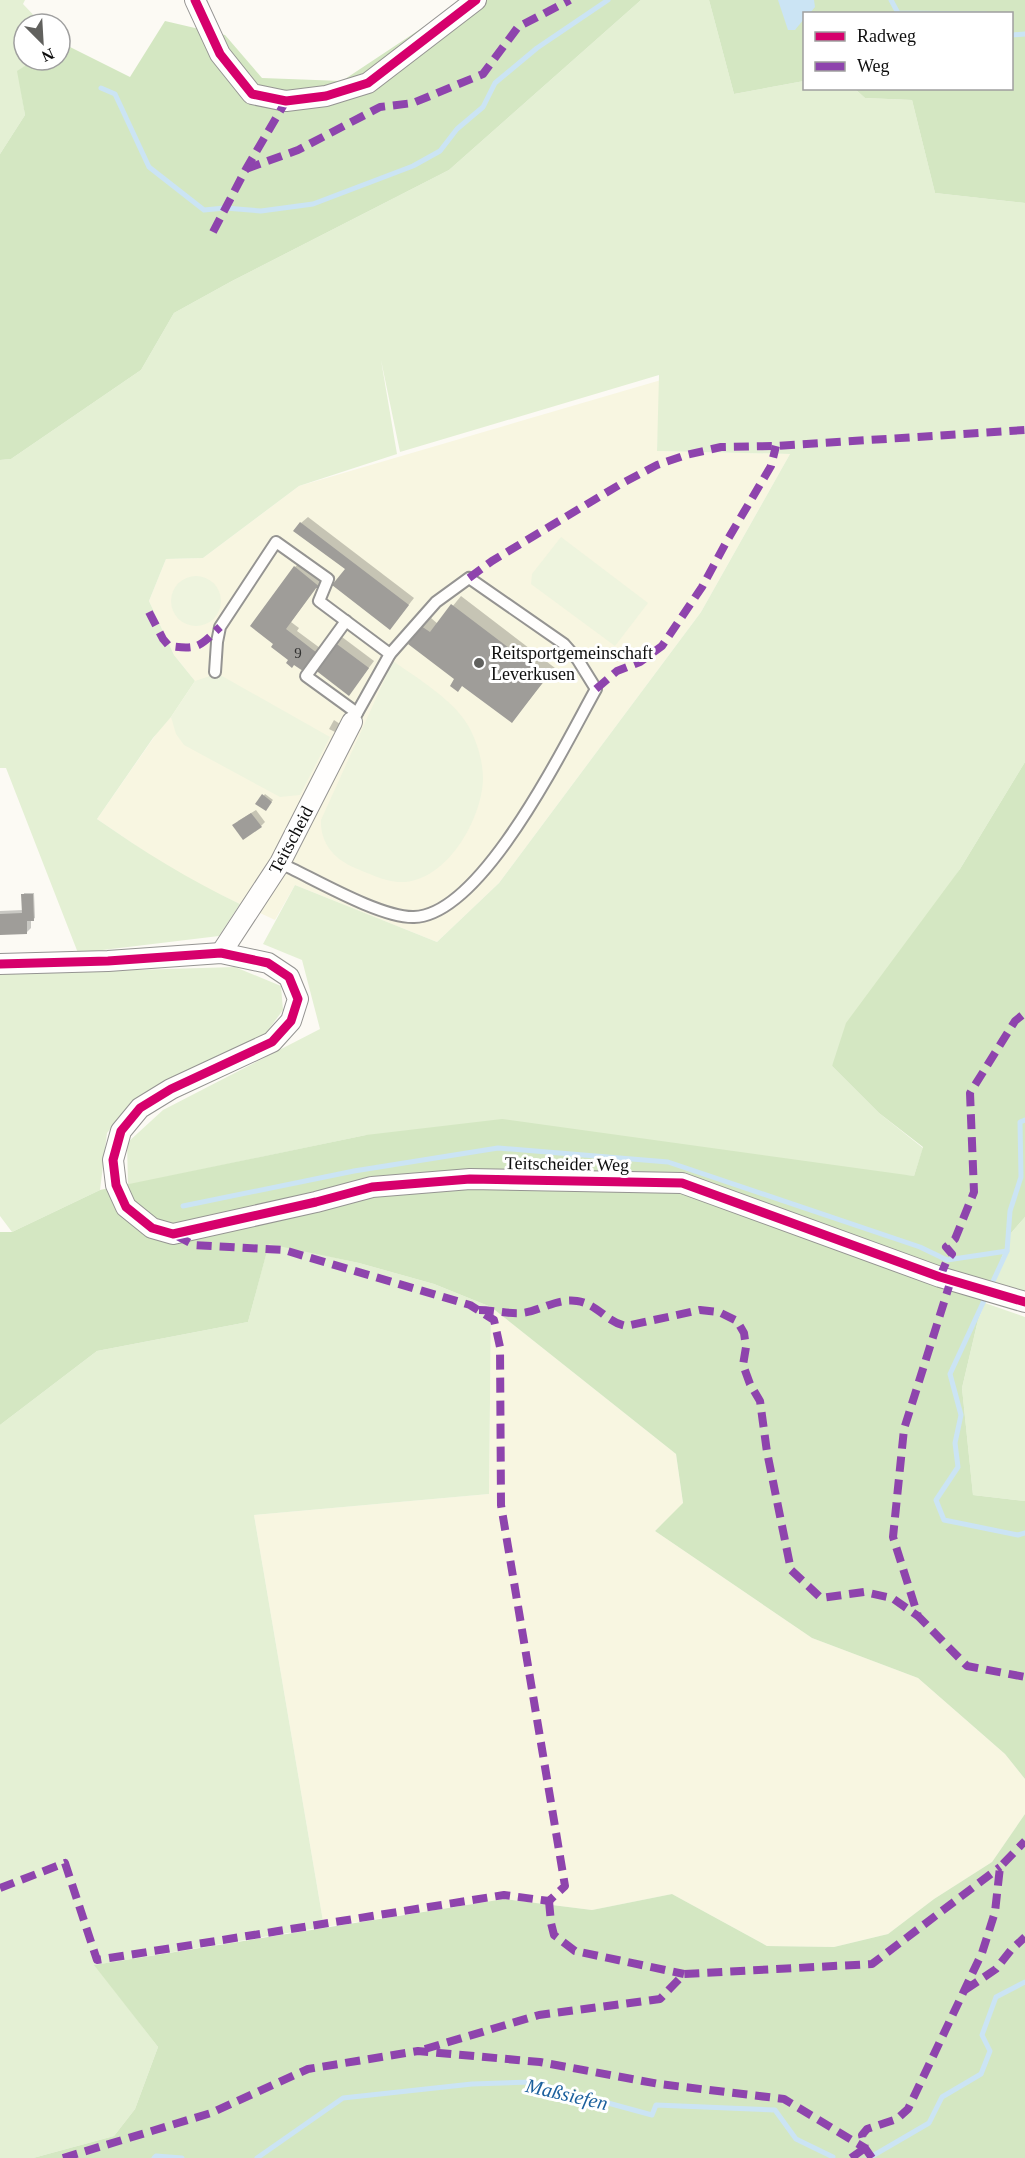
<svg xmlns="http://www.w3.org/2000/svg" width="1025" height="2158" font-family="'Times New Roman',serif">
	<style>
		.farmland { fill: #f8f6e1 }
		.green { fill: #e4f0d4 }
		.forest { fill: #d4e7c2 }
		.pitch { fill: #eef4de }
		.water { fill: #cbe4f4 }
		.shadow { fill: #0003 }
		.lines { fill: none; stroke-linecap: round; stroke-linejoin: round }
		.stream { stroke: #cbe4f4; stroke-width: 5 }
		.building { fill: #9f9d99 }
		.lane-casing { stroke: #959492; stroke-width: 14 }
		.street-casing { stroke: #959492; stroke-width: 22 }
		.lane { stroke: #fffefd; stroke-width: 10 }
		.street { stroke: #fffefd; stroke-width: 20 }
		.quiet { stroke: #8e44ad; stroke-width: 8; stroke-dasharray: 15 8; stroke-linecap: butt }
		.cycleway-casing { stroke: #fff; stroke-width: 13 }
		.cycleway { stroke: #d6006c; stroke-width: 9 }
		.poi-dot { fill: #61615e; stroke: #fff; stroke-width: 2 }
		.labels { text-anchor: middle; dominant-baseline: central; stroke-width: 6; stroke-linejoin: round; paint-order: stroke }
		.number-label { font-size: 15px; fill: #323231 }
		.poi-label { font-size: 18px; fill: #0e0e0e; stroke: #fff; text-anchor: start }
		.street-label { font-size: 18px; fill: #0e0e0e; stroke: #fff }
		.water-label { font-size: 20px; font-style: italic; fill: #1b609d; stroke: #fff }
	</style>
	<rect width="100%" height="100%" fill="#fcfaf4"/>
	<g class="farmland">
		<polygon points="661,380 657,451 790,454 701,612 499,883 437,942 295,885 275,920 201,886 151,856 97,819 159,730 171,717 195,681 174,655 149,601 166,559 203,558 299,486"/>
		<polygon points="491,1307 676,1454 683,1504 655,1531 812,1638 918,1678 1005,1754 1025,1779 1025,1814 992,1862 934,1899 888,1934 834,1947 767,1946 672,1894 592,1910 504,1899 324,1927 254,1515 489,1494"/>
	</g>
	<g class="green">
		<polygon points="0,0 25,0 23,4 42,24 24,24 24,60 34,60 18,71 25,115 0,154"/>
		<path d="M641,0H709L734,94L804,81V88L855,89L865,98L912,100L935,193L1025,203V762L960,869L832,1066L879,1113L923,1148L914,1176L366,1135L128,1185L127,1143L163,1110L320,1029L302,960L263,944L295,885L437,942L499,883L701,612L790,454L657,451L659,375L400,452L381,360L397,454L299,486L203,558L166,559L149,601L174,655L195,681L171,717L153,738L97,819C143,851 189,880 240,904L219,936L78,953L6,768H0V460L11,459L141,370L174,313L232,281L449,170Z"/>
		<polygon points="235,967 281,986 283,1010 263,1037 132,1101 107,1133 100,1190 12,1232 0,1216 0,974"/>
		<polygon points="1025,1217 1025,1293 993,1282 1011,1233"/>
		<polygon points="269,1243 359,1263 434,1284 491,1307 489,1494 254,1515 324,1927 95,1965 158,2047 135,2109 114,2136 33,2158 0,2158 0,1425 97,1351 248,1322"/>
		<polygon points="985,1303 1025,1317 1025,1501 973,1495 962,1388 978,1320"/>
	</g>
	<g class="forest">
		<polygon points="460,0 641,0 449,170 232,281 174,313 141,370 11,459 0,460 0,154 25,115 17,71 34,60 60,60 60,42 130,77 165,21 225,35 262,78 342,81 446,12"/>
		<polygon points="709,0 1025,0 1025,203 935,193 912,100 865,98 855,89 1012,88 1012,14 804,14 804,81 734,94"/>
		<polygon points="1025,762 1025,1217 1011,1233 978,1320 962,1388 973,1495 1025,1501 1025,1779 1005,1754 918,1678 812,1638 655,1531 683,1503 676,1454 491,1307 434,1284 359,1263 269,1244 248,1322 97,1351 0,1425 0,1232 12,1232 100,1190 366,1135 502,1119 914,1176 923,1147 879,1113 832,1066 846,1023 960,869"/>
		<polygon points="1025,1814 1025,2158 33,2158 114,2136 135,2109 158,2047 94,1965 504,1899 592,1910 672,1894 767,1946 834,1947 888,1934 934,1899 992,1862"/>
	</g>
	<g class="pitch">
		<polygon points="561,537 648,603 615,646 531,584 532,574"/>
		<circle cx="196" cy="601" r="25"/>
		<path d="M393,661C417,678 455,701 469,727C477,742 483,761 483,779C482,820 445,885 398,882C383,881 368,873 355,868C334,859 320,843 321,820Z"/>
		<polygon points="213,675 222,676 330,737 300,795 280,797 184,745 176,734 171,717 195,681"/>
	</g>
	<polygon class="water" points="778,0 814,0 815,7 810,13 804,14 804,19 795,30 788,30"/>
	<g class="shadow">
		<polygon points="308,517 414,598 396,621 301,523"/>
		<polygon points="301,561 326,580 317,587 291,622 299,628 297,631 320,648 307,666 290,660 273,646 295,567"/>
		<polygon points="461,596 555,668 512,721 456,679 422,627 431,618 438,624"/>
		<polygon points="342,637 374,661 349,694 335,643"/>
		<polygon points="334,720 340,724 335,732 329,729"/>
		<polygon points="265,794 273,800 265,809 258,803"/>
		<polygon points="256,810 265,822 261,826 238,821"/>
		<polygon points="24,893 34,893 35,918 31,920 31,928 27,932 0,933 0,911 23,910"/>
	</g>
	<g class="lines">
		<g class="stream">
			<polyline points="891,0 898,13 986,14"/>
			<polyline points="1012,35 1025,34"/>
			<polyline points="101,88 115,94 149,167 204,210 225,208 261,211 313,204 413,166 440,151 457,129 483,107 495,83 537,48 608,0"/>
			<polyline points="1025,1120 1020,1122 1021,1177 1010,1211 1007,1251 950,1374 961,1415 955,1443 958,1467 936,1500 944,1520 1018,1535 1025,1533"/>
			<polyline points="183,1206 354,1171 498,1148 668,1162 920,1247 947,1260 1007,1251"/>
			<polyline points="154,2158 156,2156 182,2158"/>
			<polyline points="257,2158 343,2098 472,2084 531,2082 652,2115 656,2105 775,2110 796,2139 833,2157"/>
			<polyline points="869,2158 929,2123 942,2097 981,2074 990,2051 982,2035 996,1997 1025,1982"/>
		</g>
	</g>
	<g class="building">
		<polygon points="300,522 409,605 390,630 332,585 345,569 293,531"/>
		<polygon points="294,566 321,588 316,588 286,629 317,653 303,671 294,665 292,668 286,663 288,660 271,647 273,644 250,626"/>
		<polygon points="451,604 547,677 512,723 462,686 458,692 450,686 454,679 408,644 421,626 430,632"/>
		<polygon points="334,642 369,668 349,696 314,669"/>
		<polygon points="262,794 272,802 266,811 255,804"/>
		<polygon points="251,813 262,827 243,840 232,825"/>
		<polygon points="21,894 33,894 34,921 27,921 27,934 0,935 0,914 22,913"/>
	</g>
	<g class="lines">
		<defs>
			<g id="lane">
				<polyline points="346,621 306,676 357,713"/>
				<polyline points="215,672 217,642 220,627 276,542 328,579 319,601 390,654"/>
				<path d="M280,863C313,878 380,918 414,917C483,915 565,744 596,689L578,660L564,644L469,578L436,602L390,654L352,722"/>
			</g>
			<g id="street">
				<polyline points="195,0 220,54 252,94 286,101 326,96 368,83 476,0"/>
				<polyline points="221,953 280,863 352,722"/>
				<polyline points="0,964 108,961 221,953 268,963 289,977 298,999 291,1021 272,1042 171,1089 140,1108 121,1131 113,1160 116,1185 126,1207 152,1228 173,1234 316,1202 372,1187 470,1179 682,1183 940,1277 1025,1302"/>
			</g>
		</defs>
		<use href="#lane" class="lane-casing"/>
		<use href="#street" class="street-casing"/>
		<use href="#lane" class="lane"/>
		<use href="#street" class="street"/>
		<g class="quiet">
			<polyline points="246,169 298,150 380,107 413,103 483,74 518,27 570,0"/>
			<polyline points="213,232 246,169 286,101"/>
			<polyline points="469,578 492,561 619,485 657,465 686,455 721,447 776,446 1025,430"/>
			<path d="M149,612L163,639L169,646C198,650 199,647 220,627"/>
			<polyline points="596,689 617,671 640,662 662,646 702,587 728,539 771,466 776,446"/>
			<polyline points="940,1277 947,1260 952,1254 946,1247 955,1239 974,1192 970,1093 1015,1021 1025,1013"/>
			<polyline points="951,1280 904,1429 893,1537 918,1616 967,1666 1025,1677"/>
			<path d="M479,1310C493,1310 507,1314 522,1313C540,1311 557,1298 577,1301C598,1304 606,1322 626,1326L700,1310L719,1312L737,1321L744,1333L746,1347L743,1365L750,1384L760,1401L767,1452L791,1570L821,1598L864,1592L892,1598L918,1616"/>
			<polyline points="0,1888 65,1863 97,1960 504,1895 549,1901 565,1886 501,1505 500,1347 494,1320 470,1305 284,1250 194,1245 173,1234"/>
			<polyline points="549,1901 551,1923 554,1935 575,1951 684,1974"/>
			<polyline points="965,1990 996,1969 1011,1950 1025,1937"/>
			<polyline points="425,2049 539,2015 660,1999 684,1974 872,1964 1000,1867"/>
			<polyline points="63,2158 211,2113 308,2069 418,2051 540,2062 659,2084 784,2099 865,2148"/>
			<polyline points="851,2158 865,2148"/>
			<polyline points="872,2158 865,2148 862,2135 867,2129 897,2119 908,2109 982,1953 995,1912 1000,1867 1025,1841"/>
		</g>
		<defs>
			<g id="cycleway">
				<polyline points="195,0 220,54 252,94 286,101 326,96 368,83 476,0"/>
				<polyline points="0,964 108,961 221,953 268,963 289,977 298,999 291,1021 272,1042 171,1089 140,1108 121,1131 113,1160 116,1185 126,1207 152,1228 173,1234 316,1202 372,1187 470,1179 682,1183 940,1277 1025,1302"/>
			</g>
		</defs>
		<use href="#cycleway" class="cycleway-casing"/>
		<use href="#cycleway" class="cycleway"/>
	</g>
	<circle class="poi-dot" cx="479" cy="663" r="6"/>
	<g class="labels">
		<g class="number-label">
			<text x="298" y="653">9</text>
		</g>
		<g class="poi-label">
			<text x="491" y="653">Reitsportgemeinschaft<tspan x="491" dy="21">Leverkusen</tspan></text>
		</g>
		<g class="street-label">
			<text transform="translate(291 840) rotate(-62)">Teitscheid</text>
			<text transform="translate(567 1164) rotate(1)">Teitscheider Weg</text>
		</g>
		<g class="water-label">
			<text transform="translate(567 2094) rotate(13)">Maßsiefen</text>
		</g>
	</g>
	<rect x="803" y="12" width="210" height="78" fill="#ffffff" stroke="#9f9f9f" stroke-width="1.5"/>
	<rect x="815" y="32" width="30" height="9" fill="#d6006c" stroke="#9f9f9f" stroke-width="1.5"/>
	<text x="857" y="42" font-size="18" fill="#0e0e0e">Radweg</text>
	<rect x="815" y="62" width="30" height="9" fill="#8e44ad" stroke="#9f9f9f" stroke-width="1.5"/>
	<text x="857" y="72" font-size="18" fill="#0e0e0e">Weg</text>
	<g transform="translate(42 42) rotate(156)"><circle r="28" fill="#ffffff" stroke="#9f9f9f" stroke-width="1.5"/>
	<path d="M0-4.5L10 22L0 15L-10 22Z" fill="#61615e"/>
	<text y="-9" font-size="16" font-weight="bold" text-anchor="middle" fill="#0e0e0e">N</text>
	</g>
</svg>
